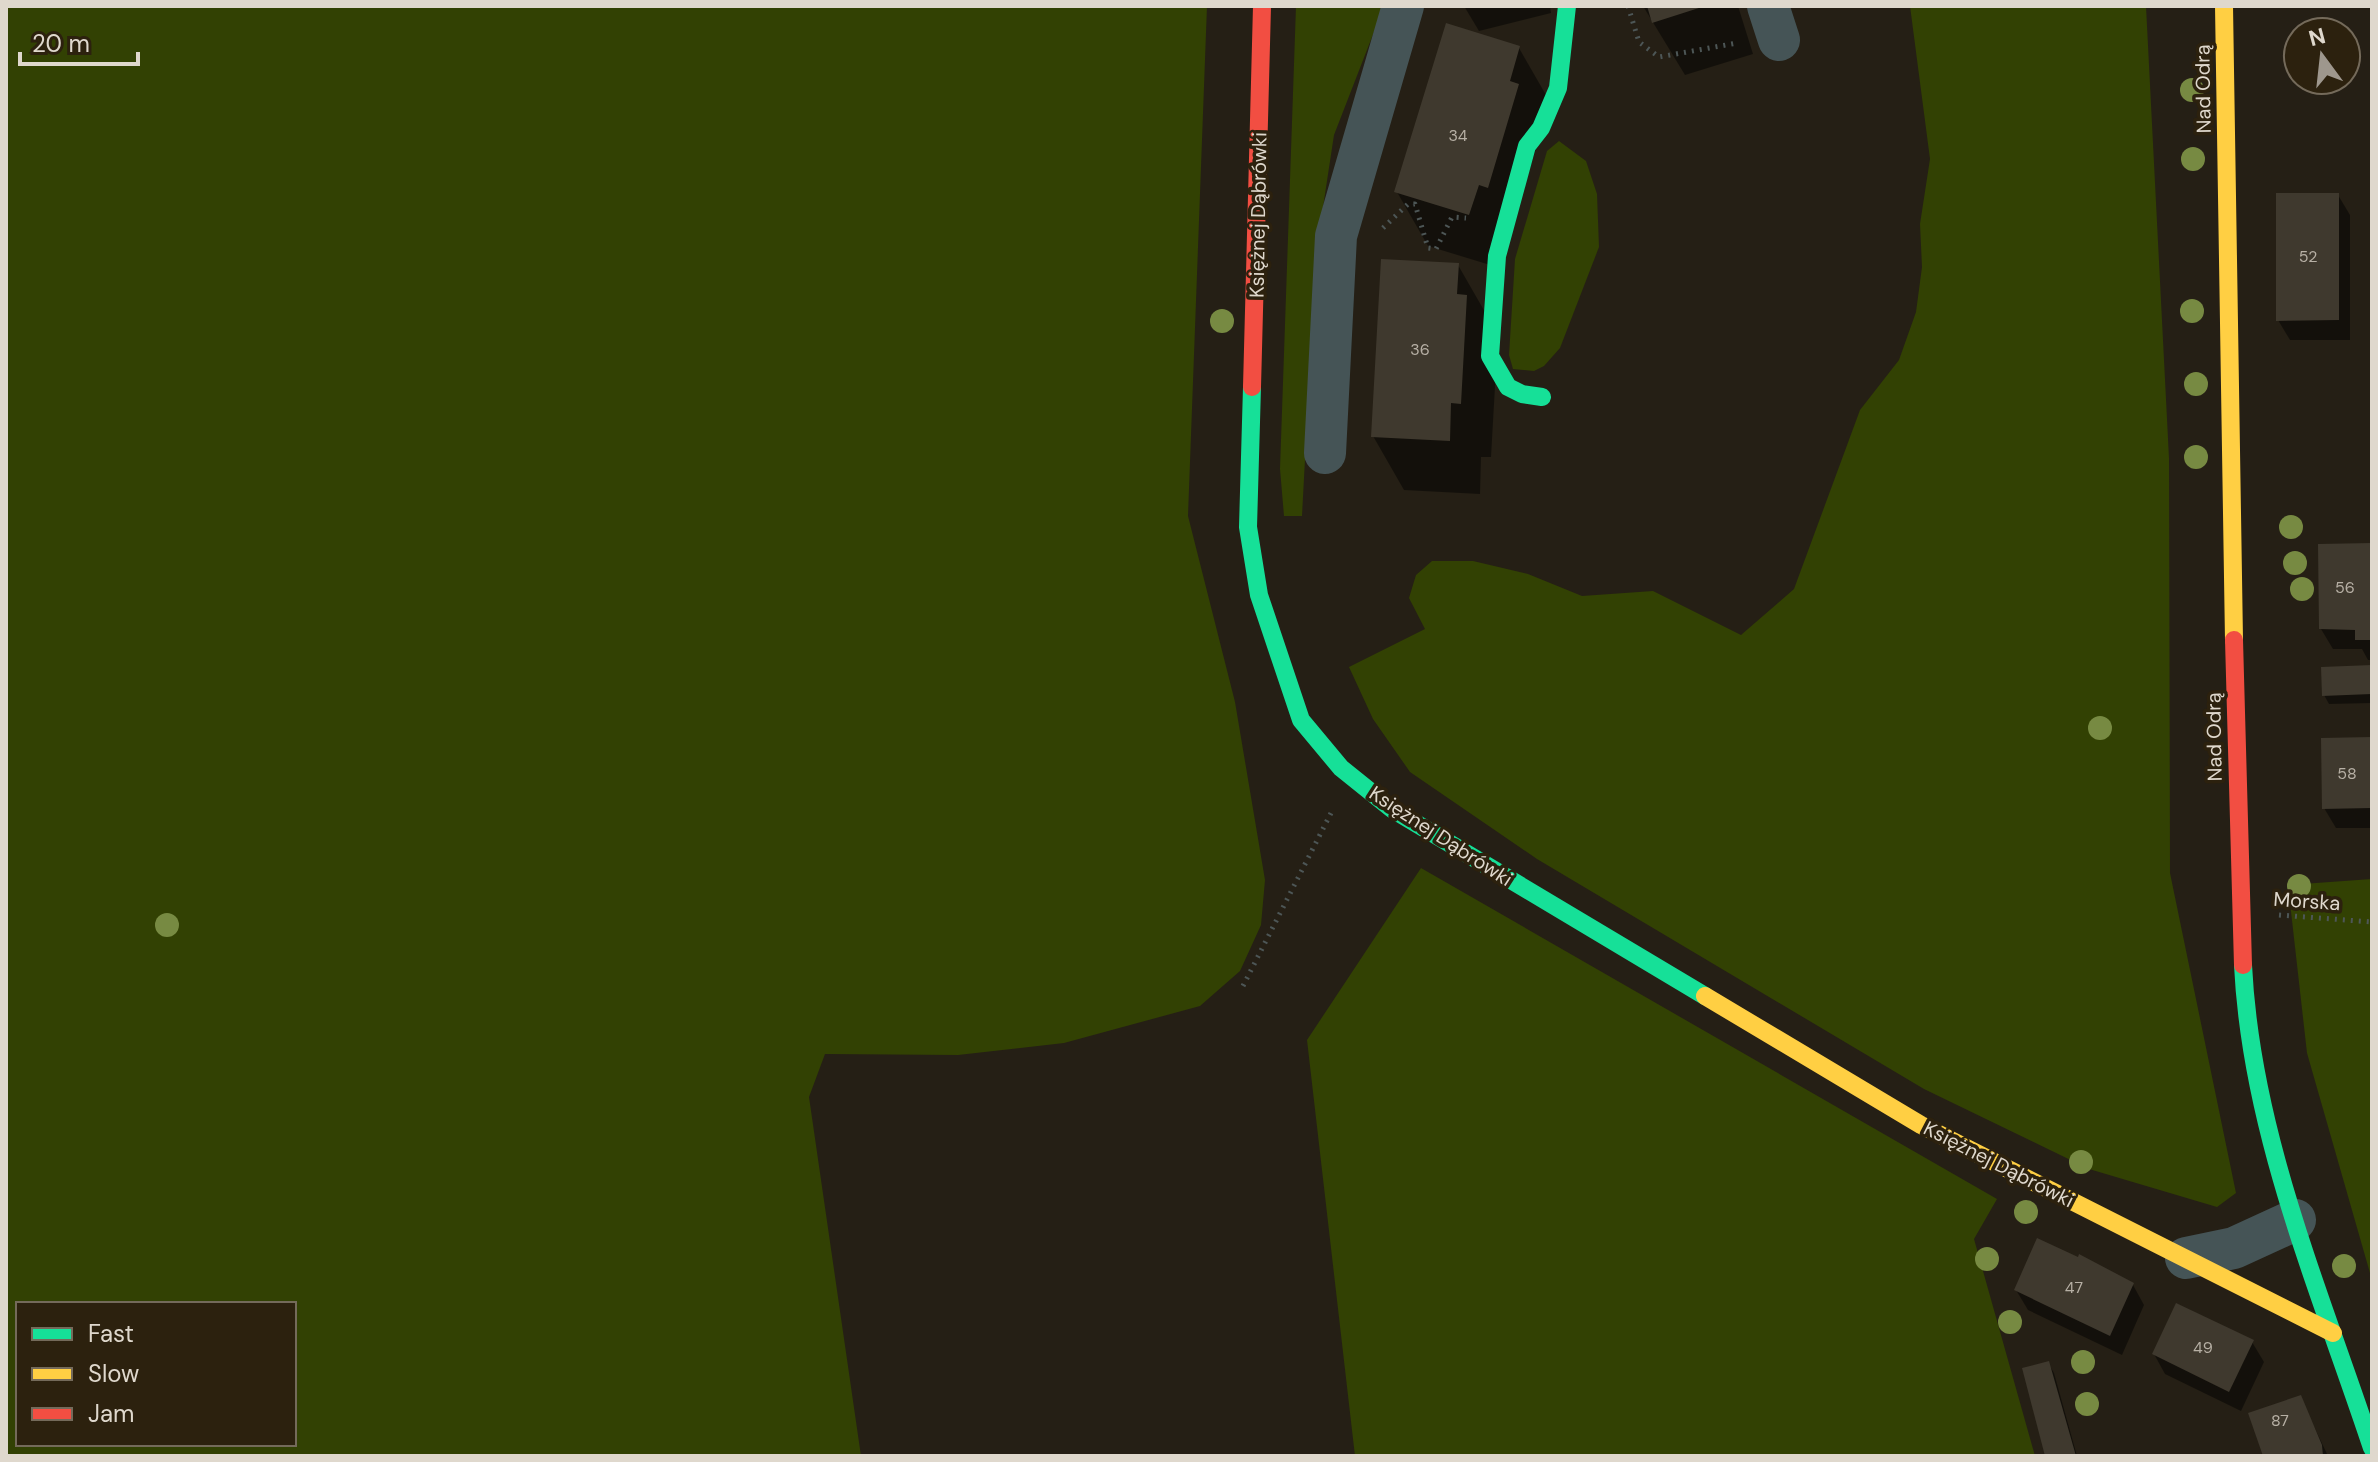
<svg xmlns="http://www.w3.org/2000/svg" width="2378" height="1462" font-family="'DM Sans',sans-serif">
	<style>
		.green { fill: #324103; fill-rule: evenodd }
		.shadow { fill: #0007 }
		.building { fill: #3f392e }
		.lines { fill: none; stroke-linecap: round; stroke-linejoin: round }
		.path { stroke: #4d5656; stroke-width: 5; stroke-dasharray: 2 6; stroke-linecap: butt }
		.street { stroke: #455456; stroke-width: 42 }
		.fast { stroke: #16e098; stroke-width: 18 }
		.slow { stroke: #ffcf43; stroke-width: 18 }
		.jam { stroke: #f24e42; stroke-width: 18 }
		.tree { fill: #778a42 }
		.labels { text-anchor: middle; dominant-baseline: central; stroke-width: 7; stroke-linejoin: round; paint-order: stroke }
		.number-label { font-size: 16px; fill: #b7b0a5 }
		.street-label { font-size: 20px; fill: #dfd8cd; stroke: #2c210e }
	</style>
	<rect width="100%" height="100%" fill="#251f15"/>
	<g class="green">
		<path d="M6,6H1207L1188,516L1235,702L1265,880L1261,925L1240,971L1200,1006L1064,1043L958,1055L825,1054L809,1097L861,1456H6ZM18,1304H294V1444H18Z"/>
		<polygon points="1296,6 1384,6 1334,135 1316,253 1302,516 1284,516 1280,469"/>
		<polygon points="1910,6 2146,6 2169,458 2170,873 2236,1193 2217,1207 2089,1169 1924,1089 1537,859 1410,772 1373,719 1349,667 1425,629 1409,598 1416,575 1432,561 1473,561 1528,574 1582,596 1653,591 1741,635 1794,589 1860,410 1899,360 1916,312 1922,267 1920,224 1930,159"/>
		<polygon points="1559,141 1586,161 1597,194 1599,247 1560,348 1544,366 1534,371 1513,369 1509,355 1515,259 1547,151"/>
		<polygon points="1421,868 1997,1199 1974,1239 2035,1456 1355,1456 1307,1040"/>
		<polygon points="2372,879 2372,1280 2307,1053 2288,885"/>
	</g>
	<g class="shadow">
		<polygon points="1464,6 1550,6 1551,13 1479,31"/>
		<polygon points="1643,6 1738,6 1753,54 1685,75"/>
		<polygon points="1519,48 1550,102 1500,268 1428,246 1397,192"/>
		<polygon points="2338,195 2350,215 2350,340 2290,340 2278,320"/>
		<polygon points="1458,265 1489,319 1497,351 1491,457 1481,457 1480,494 1404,490 1373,436"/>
		<polygon points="2372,545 2372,660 2368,660 2362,649 2333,649 2321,629"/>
		<polygon points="2372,667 2372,703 2329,704 2324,695"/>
		<polygon points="2372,739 2372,828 2336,828 2324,808"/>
		<polygon points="2133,1285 2144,1305 2122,1355 2028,1310 2016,1290"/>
		<polygon points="2252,1342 2264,1362 2241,1411 2165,1374 2154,1354"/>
		<polygon points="2048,1363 2054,1373 2077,1456 2047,1456"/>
		<polygon points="2300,1397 2328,1456 2265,1456"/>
	</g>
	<g class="building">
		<polygon points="1647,6 1702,6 1702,7 1652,23"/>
		<polygon points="1446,23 1520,46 1510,81 1519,84 1488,188 1479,185 1469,215 1394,192"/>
		<polygon points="2276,193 2339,193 2339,320 2276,321"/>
		<polygon points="1381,259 1459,263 1457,294 1467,295 1461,404 1451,403 1450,441 1371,437"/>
		<polygon points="2372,543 2372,640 2355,640 2355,630 2319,629 2318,544"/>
		<polygon points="2372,665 2372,694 2322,696 2321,667"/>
		<polygon points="2372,737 2372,808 2322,809 2321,738"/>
		<polygon points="2037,1238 2078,1257 2079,1254 2134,1283 2110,1336 2014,1290"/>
		<polygon points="2176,1303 2254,1340 2229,1392 2152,1354"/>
		<polygon points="2049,1361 2076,1456 2045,1456 2022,1368"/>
		<polygon points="2301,1395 2322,1445 2323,1456 2263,1456 2248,1413"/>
	</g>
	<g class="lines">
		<g class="path">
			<polyline points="1628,6 1639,42 1659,57 1737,43"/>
			<polyline points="1383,228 1408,204 1415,204 1428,248 1436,249 1452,217 1466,218"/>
			<polyline points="2279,915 2372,922"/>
			<polyline points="1243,986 1331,813"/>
		</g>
		<g class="street">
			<polyline points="1768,6 1779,40"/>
			<polyline points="1325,453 1336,236 1403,6"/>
			<polyline points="2186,1258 2234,1248 2295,1220"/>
		</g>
		<g class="fast">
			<polyline points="1252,387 1248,527 1259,595 1301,720 1341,768 1392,809 1705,996"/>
			<polyline points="1542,397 1522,394 1508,387 1490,356 1497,256 1527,146 1541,128 1558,88 1567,6"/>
			<path d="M2243,965C2251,1132 2320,1291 2372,1448"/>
		</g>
		<g class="slow">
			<polyline points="2224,6 2234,640"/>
			<polyline points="1705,996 1921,1125 2333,1333"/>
		</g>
		<g class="jam">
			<polyline points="1252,387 1262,6"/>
			<polyline points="2234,640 2243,965"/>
		</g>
	</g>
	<g class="tree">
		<circle cx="2192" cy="90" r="12"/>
		<circle cx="2193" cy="159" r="12"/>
		<circle cx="2192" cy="311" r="12"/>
		<circle cx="1222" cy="321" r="12"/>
		<circle cx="2196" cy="384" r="12"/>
		<circle cx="2196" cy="457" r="12"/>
		<circle cx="2291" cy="527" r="12"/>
		<circle cx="2295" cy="563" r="12"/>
		<circle cx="2302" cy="589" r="12"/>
		<circle cx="2100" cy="728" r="12"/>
		<circle cx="2299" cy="886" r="12"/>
		<circle cx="167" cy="925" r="12"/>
		<circle cx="2081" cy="1162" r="12"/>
		<circle cx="2026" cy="1212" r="12"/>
		<circle cx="1987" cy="1259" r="12"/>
		<circle cx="2344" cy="1266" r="12"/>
		<circle cx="2010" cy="1322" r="12"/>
		<circle cx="2083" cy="1362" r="12"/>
		<circle cx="2087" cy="1404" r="12"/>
	</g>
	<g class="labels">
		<g class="number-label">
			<text x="1458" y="135">34</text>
			<text x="2308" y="256">52</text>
			<text x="1420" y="349">36</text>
			<text x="2345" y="587">56</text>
			<text x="2347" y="773">58</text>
			<text x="2074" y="1287">47</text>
			<text x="2203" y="1347">49</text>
			<text x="2280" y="1420">87</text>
		</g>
		<g class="street-label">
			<text transform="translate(2203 89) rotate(-91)">Nad Odrą</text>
			<text transform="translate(1258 215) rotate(-89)">Księżnej Dąbrówki</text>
			<text transform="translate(2214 737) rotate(-91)">Nad Odrą</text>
			<text transform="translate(1441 836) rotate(33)">Księżnej Dąbrówki</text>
			<text transform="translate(2307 901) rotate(4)">Morska</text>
			<text transform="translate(1999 1164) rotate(27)">Księżnej Dąbrówki</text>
		</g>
	</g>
	<rect width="2378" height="1462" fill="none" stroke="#dfd8cd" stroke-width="16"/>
	<rect x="16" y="1302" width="280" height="144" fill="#2c210e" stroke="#746a5a" stroke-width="2"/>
	<rect x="32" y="1328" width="40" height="12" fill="#16e098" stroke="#746a5a" stroke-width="2"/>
	<text x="88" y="1342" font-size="24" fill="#dfd8cd">Fast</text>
	<rect x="32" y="1368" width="40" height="12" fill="#ffcf43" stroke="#746a5a" stroke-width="2"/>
	<text x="88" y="1382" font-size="24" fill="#dfd8cd">Slow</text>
	<rect x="32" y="1408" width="40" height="12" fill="#f24e42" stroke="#746a5a" stroke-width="2"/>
	<text x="88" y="1422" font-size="24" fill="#dfd8cd">Jam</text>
	<g transform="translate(2322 56) rotate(345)"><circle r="38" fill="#2c210e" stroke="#746a5a" stroke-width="2"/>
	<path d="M0-6L14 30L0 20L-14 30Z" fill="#9e978d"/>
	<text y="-12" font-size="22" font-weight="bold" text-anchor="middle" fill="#dfd8cd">N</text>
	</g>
	<path d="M20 52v12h118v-12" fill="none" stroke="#dfd8cd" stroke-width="4"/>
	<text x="32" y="52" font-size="24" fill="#dfd8cd" stroke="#2c210e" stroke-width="6" paint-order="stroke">20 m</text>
</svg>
